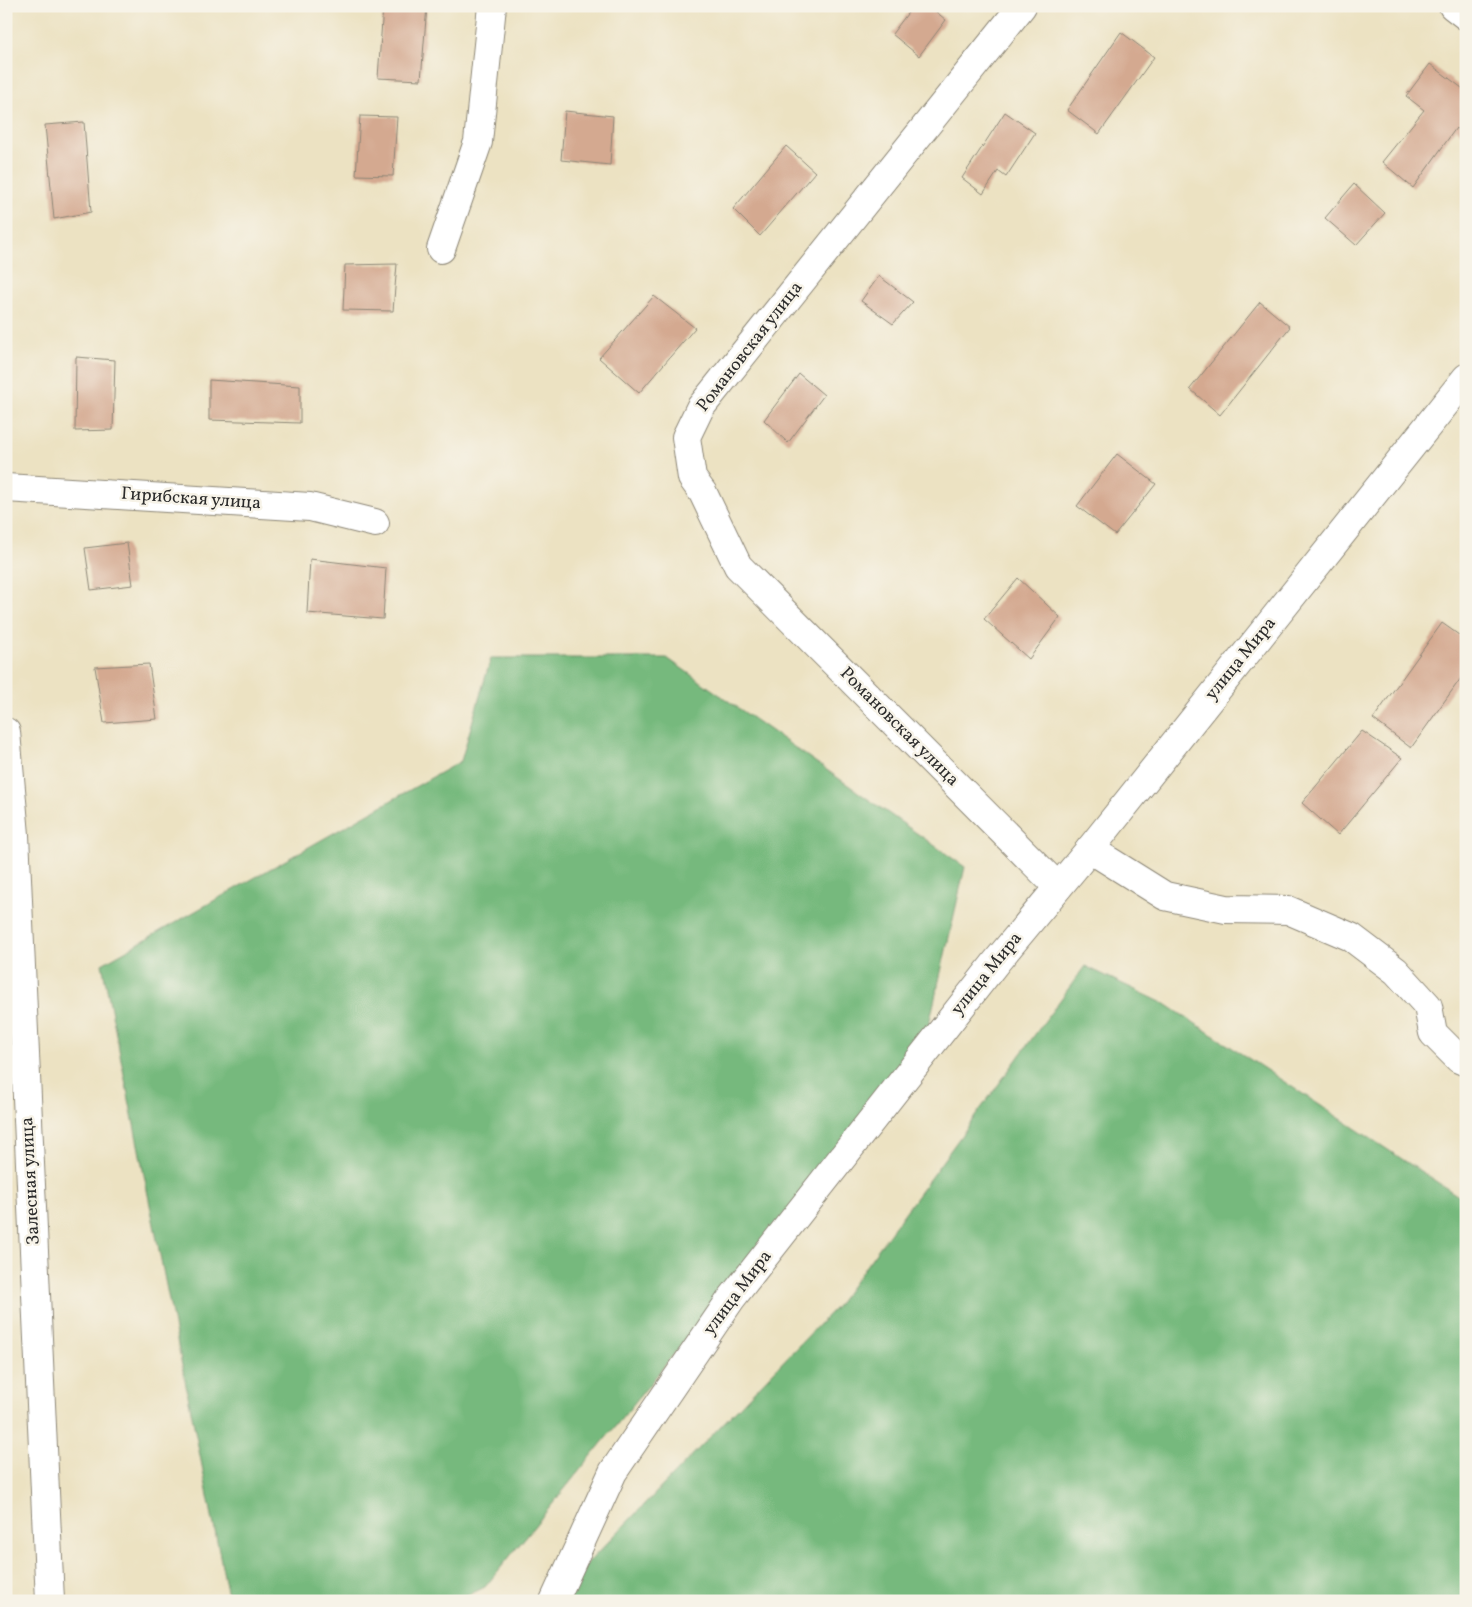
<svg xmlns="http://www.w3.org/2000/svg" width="1472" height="1607" font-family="Vollkorn,serif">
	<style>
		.forest { fill: #76b97d; stroke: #507254 }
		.building { fill: #d4a990 }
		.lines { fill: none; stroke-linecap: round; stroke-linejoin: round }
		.minor-casing { stroke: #8c8676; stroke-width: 30 }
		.minor { stroke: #fff; stroke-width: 28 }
		.labels { text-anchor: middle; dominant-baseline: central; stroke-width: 5; stroke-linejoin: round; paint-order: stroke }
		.street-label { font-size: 18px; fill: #2b2b2b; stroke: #f7f3e8 }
	</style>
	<rect width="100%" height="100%" fill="#f7f3e8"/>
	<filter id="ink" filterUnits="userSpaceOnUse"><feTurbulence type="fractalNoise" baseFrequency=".02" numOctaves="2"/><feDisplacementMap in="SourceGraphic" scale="10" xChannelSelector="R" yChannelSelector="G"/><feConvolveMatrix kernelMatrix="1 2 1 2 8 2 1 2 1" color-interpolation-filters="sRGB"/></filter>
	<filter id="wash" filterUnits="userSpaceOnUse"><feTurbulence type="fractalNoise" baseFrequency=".0096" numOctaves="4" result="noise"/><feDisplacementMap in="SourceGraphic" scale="20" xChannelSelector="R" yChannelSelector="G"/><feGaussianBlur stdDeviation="1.12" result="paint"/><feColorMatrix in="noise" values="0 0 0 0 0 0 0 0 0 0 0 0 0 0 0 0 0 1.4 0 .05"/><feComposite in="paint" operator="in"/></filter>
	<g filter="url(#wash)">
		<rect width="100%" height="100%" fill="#ece2c2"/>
		<g class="forest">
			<polygon points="491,658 667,658 965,867 924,1046 485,1587 456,1601 229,1601 102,964 461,761"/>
			<polygon points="1085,966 1167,1005 1466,1201 1466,1601 551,1601 836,1307"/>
		</g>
		<g id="blocks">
			<g class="building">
				<polygon points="383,6 427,6 421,80 378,78"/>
				<polygon points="913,6 929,6 946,20 919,56 892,34"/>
				<polygon points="1121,32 1154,57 1099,134 1067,110"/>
				<polygon points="1430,64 1466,91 1466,129 1462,134 1456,128 1413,188 1382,162 1424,110 1406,96"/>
				<polygon points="565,111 613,116 610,165 561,160"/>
				<polygon points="1005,112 1035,133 1006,177 998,171 983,194 962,178"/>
				<polygon points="360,116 397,117 393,176 356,175"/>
				<polygon points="84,122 91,212 54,219 45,125"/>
				<polygon points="786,146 815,172 760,236 733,209"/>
				<polygon points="1354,184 1385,213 1356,245 1325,218"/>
				<polygon points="397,264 393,311 343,310 345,265"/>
				<polygon points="879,276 913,302 893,324 861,301"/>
				<polygon points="654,296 695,328 639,393 599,358"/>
				<polygon points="1260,302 1290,327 1220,415 1190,389"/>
				<polygon points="76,357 115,360 113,430 75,431"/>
				<polygon points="799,374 824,395 788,443 764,420"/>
				<polygon points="209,380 300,386 300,423 209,420"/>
				<polygon points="1117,454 1156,484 1115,535 1077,506"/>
				<polygon points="127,543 133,585 91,590 85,548"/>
				<polygon points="310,559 386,568 383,619 307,613"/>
				<polygon points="1018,578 1060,617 1029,659 984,619"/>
				<polygon points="1442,623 1466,640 1466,671 1411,748 1373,719"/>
				<polygon points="149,664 157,719 104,723 95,667"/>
				<polygon points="1362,731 1402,758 1338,835 1302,803"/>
			</g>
		</g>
	</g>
	<g filter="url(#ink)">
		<use href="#blocks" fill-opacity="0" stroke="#8c8676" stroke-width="1"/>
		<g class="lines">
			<defs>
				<g id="minor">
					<polyline points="1022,6 700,408 686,437 692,478 703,493 738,566 1058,887"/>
					<polyline points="1453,6 1466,16"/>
					<polyline points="441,249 478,142 492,6"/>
					<polyline points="6,488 310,507 375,523"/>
					<polyline points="6,732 15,835 50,1601"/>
					<polyline points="1090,849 1165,896 1226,909 1288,910 1351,937 1396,971 1428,1006 1433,1033 1459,1059 1466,1062"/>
					<polyline points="554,1601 613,1472 731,1299 997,961 1090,849 1466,378"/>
				</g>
			</defs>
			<use href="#minor" class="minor-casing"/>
			<use href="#minor" class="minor"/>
		</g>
	</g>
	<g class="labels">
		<g class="street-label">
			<text transform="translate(750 347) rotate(-52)">Романовская улица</text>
			<text transform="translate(191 499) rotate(4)">Гирибская улица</text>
			<text transform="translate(1241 659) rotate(-51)">улица Мира</text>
			<text transform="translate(899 727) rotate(45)">Романовская улица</text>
			<text transform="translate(987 974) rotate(-51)">улица Мира</text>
			<text transform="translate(31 1181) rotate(-93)">Залесная улица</text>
			<text transform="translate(738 1293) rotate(-53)">улица Мира</text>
		</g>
	</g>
	<rect width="1472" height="1607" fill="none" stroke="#f7f3e8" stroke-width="25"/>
</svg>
